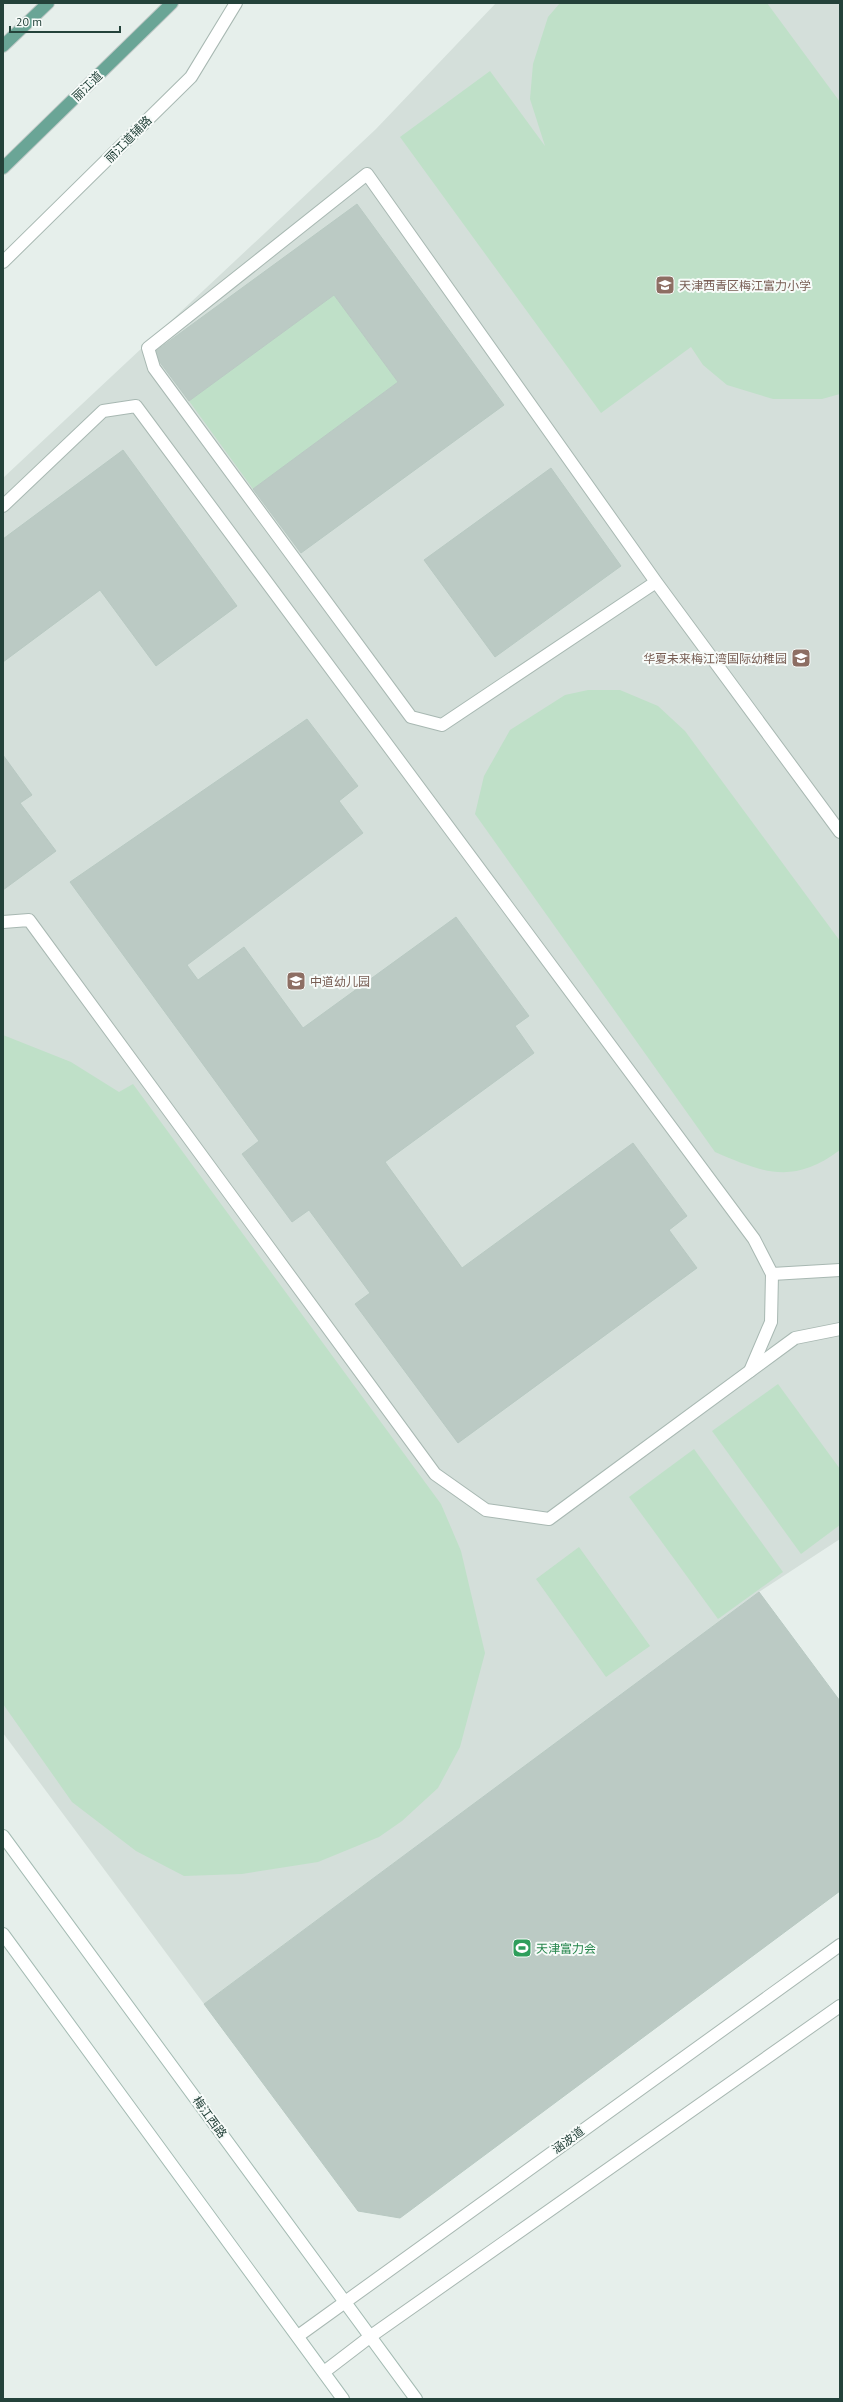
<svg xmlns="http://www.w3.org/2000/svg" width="843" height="2402" font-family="'PT Sans','Noto Sans SC',sans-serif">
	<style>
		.built { fill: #d4dfda }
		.green { fill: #bfe0c8 }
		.building { fill: #bbcac4; stroke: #b8c9c2 }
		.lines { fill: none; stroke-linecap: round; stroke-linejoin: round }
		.service-casing { stroke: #a8b8b2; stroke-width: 14 }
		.tertiary-casing { stroke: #a8b8b2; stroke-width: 14 }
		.secondary-casing { stroke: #a4bbb3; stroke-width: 14 }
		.primary-casing { stroke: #c2cac8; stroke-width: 14 }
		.service { stroke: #fff; stroke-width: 12 }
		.tertiary { stroke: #fff; stroke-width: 12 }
		.secondary { stroke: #fff; stroke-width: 12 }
		.primary { stroke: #6aa596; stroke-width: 12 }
		.labels { text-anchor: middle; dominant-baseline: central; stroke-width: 4; stroke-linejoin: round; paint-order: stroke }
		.street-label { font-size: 12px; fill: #24423a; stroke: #f7fbf9 }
		.education-label { font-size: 12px; fill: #785e54; stroke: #f7fbf9; text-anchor: start }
		.leisure-label { font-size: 12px; fill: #27864d; stroke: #f7fbf9; text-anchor: start }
	</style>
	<rect width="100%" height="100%" fill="#e6efeb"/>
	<polygon class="built" points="496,3 840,3 840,1539 759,1592 204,2004 3,1733 3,478 376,129"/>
	<g class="green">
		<polygon points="560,3 767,3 840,102 840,394 822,399 773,399 727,385 703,365 691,347 601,413 400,137 490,71 545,146 530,99 533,64 548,17"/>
		<polygon points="334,295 398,382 253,489 189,401"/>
		<path d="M588,690H620L658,706L685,731L840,941V1150C793,1185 764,1173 715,1152L475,814L484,776L510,730L565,695Z"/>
		<polygon points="3,1035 71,1062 119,1092 133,1084 441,1504 461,1551 485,1653 460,1747 438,1788 402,1821 379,1837 318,1862 242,1874 184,1876 136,1851 72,1802 3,1704"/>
		<polygon points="778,1384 840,1469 840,1525 801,1554 712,1431"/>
		<polygon points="694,1449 783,1572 718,1619 629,1497"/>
		<polygon points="579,1547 650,1646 606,1677 536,1579"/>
	</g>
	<g class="building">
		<polygon points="357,204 504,405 301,553 253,489 398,382 334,295 189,401 153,353"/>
		<polygon points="123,450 237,606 156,666 100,590 3,662 3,539"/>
		<polygon points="551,468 621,566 495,657 424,560"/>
		<polygon points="307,719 358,786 339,801 363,833 187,965 198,980 244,947 303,1028 456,917 529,1016 515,1026 534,1053 385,1162 462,1268 633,1143 687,1216 669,1230 697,1268 458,1443 355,1304 370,1293 309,1210 292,1222 242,1154 259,1141 70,882"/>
		<polygon points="3,755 32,795 20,803 56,851 3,890"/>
		<polygon points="759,1592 840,1701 840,1891 400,2218 358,2211 204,2004"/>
	</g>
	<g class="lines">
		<defs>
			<g id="service">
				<polyline points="3,506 103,411 136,406 754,1239 772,1274 771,1322 750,1371"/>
				<polyline points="656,582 442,725 411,717 154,368 148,348 367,174 656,582 840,832"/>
				<polyline points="3,922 29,920 435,1474 486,1510 549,1519 795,1338 840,1329"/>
				<polyline points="772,1274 840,1270"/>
			</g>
			<g id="tertiary">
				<polyline points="3,262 191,77 236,3"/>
				<polyline points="298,2336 840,1945"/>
				<polyline points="324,2372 371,2336 840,2006"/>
			</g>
			<g id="secondary">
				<polyline points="3,1836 416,2399"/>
				<polyline points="3,1934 343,2399"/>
			</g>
			<g id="primary">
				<polyline points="3,46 48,3"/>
				<polyline points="3,168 172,3"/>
			</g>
		</defs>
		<use href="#service" class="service-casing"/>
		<use href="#tertiary" class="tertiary-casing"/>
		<use href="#secondary" class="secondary-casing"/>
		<use href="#primary" class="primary-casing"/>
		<use href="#service" class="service"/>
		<use href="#tertiary" class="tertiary"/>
		<use href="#secondary" class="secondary"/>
		<use href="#primary" class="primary"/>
	</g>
	<defs>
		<symbol id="school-square" viewBox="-11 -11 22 22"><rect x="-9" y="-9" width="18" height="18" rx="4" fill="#8d6e63" stroke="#f7fbf9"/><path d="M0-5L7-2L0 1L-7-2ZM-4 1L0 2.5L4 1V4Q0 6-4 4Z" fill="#fff"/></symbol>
		<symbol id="stadium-square" viewBox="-11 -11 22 22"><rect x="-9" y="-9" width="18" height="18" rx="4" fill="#2e9e5b" stroke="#f7fbf9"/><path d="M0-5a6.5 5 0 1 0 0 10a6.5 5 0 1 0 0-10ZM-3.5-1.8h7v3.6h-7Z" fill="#fff"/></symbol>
	</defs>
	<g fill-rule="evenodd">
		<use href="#school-square" x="654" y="274" width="22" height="22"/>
		<use href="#school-square" x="790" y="647" width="22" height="22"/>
		<use href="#school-square" x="285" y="970" width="22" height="22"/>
		<use href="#stadium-square" x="511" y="1937" width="22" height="22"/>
	</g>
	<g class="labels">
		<g class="street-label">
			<text transform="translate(87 86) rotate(-44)">丽江道</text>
			<text transform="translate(128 139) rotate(-45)">丽江道辅路</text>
			<text transform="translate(210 2117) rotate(54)">梅江西路</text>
			<text transform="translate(568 2140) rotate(-36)">涵波道</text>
		</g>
		<g class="education-label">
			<text x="679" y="285">天津西青区梅江富力小学</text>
			<text x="787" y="658" text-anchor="end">华夏未来梅江湾国际幼稚园</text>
			<text x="310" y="981">中道幼儿园</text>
		</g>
		<g class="leisure-label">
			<text x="536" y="1948">天津富力会</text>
		</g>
	</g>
	<rect width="843" height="2402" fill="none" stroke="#24423a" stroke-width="8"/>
	<path d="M10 26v6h110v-6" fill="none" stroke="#24423a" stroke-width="2"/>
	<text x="16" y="26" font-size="12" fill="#24423a" stroke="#f7fbf9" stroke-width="3" paint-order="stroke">20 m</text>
</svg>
